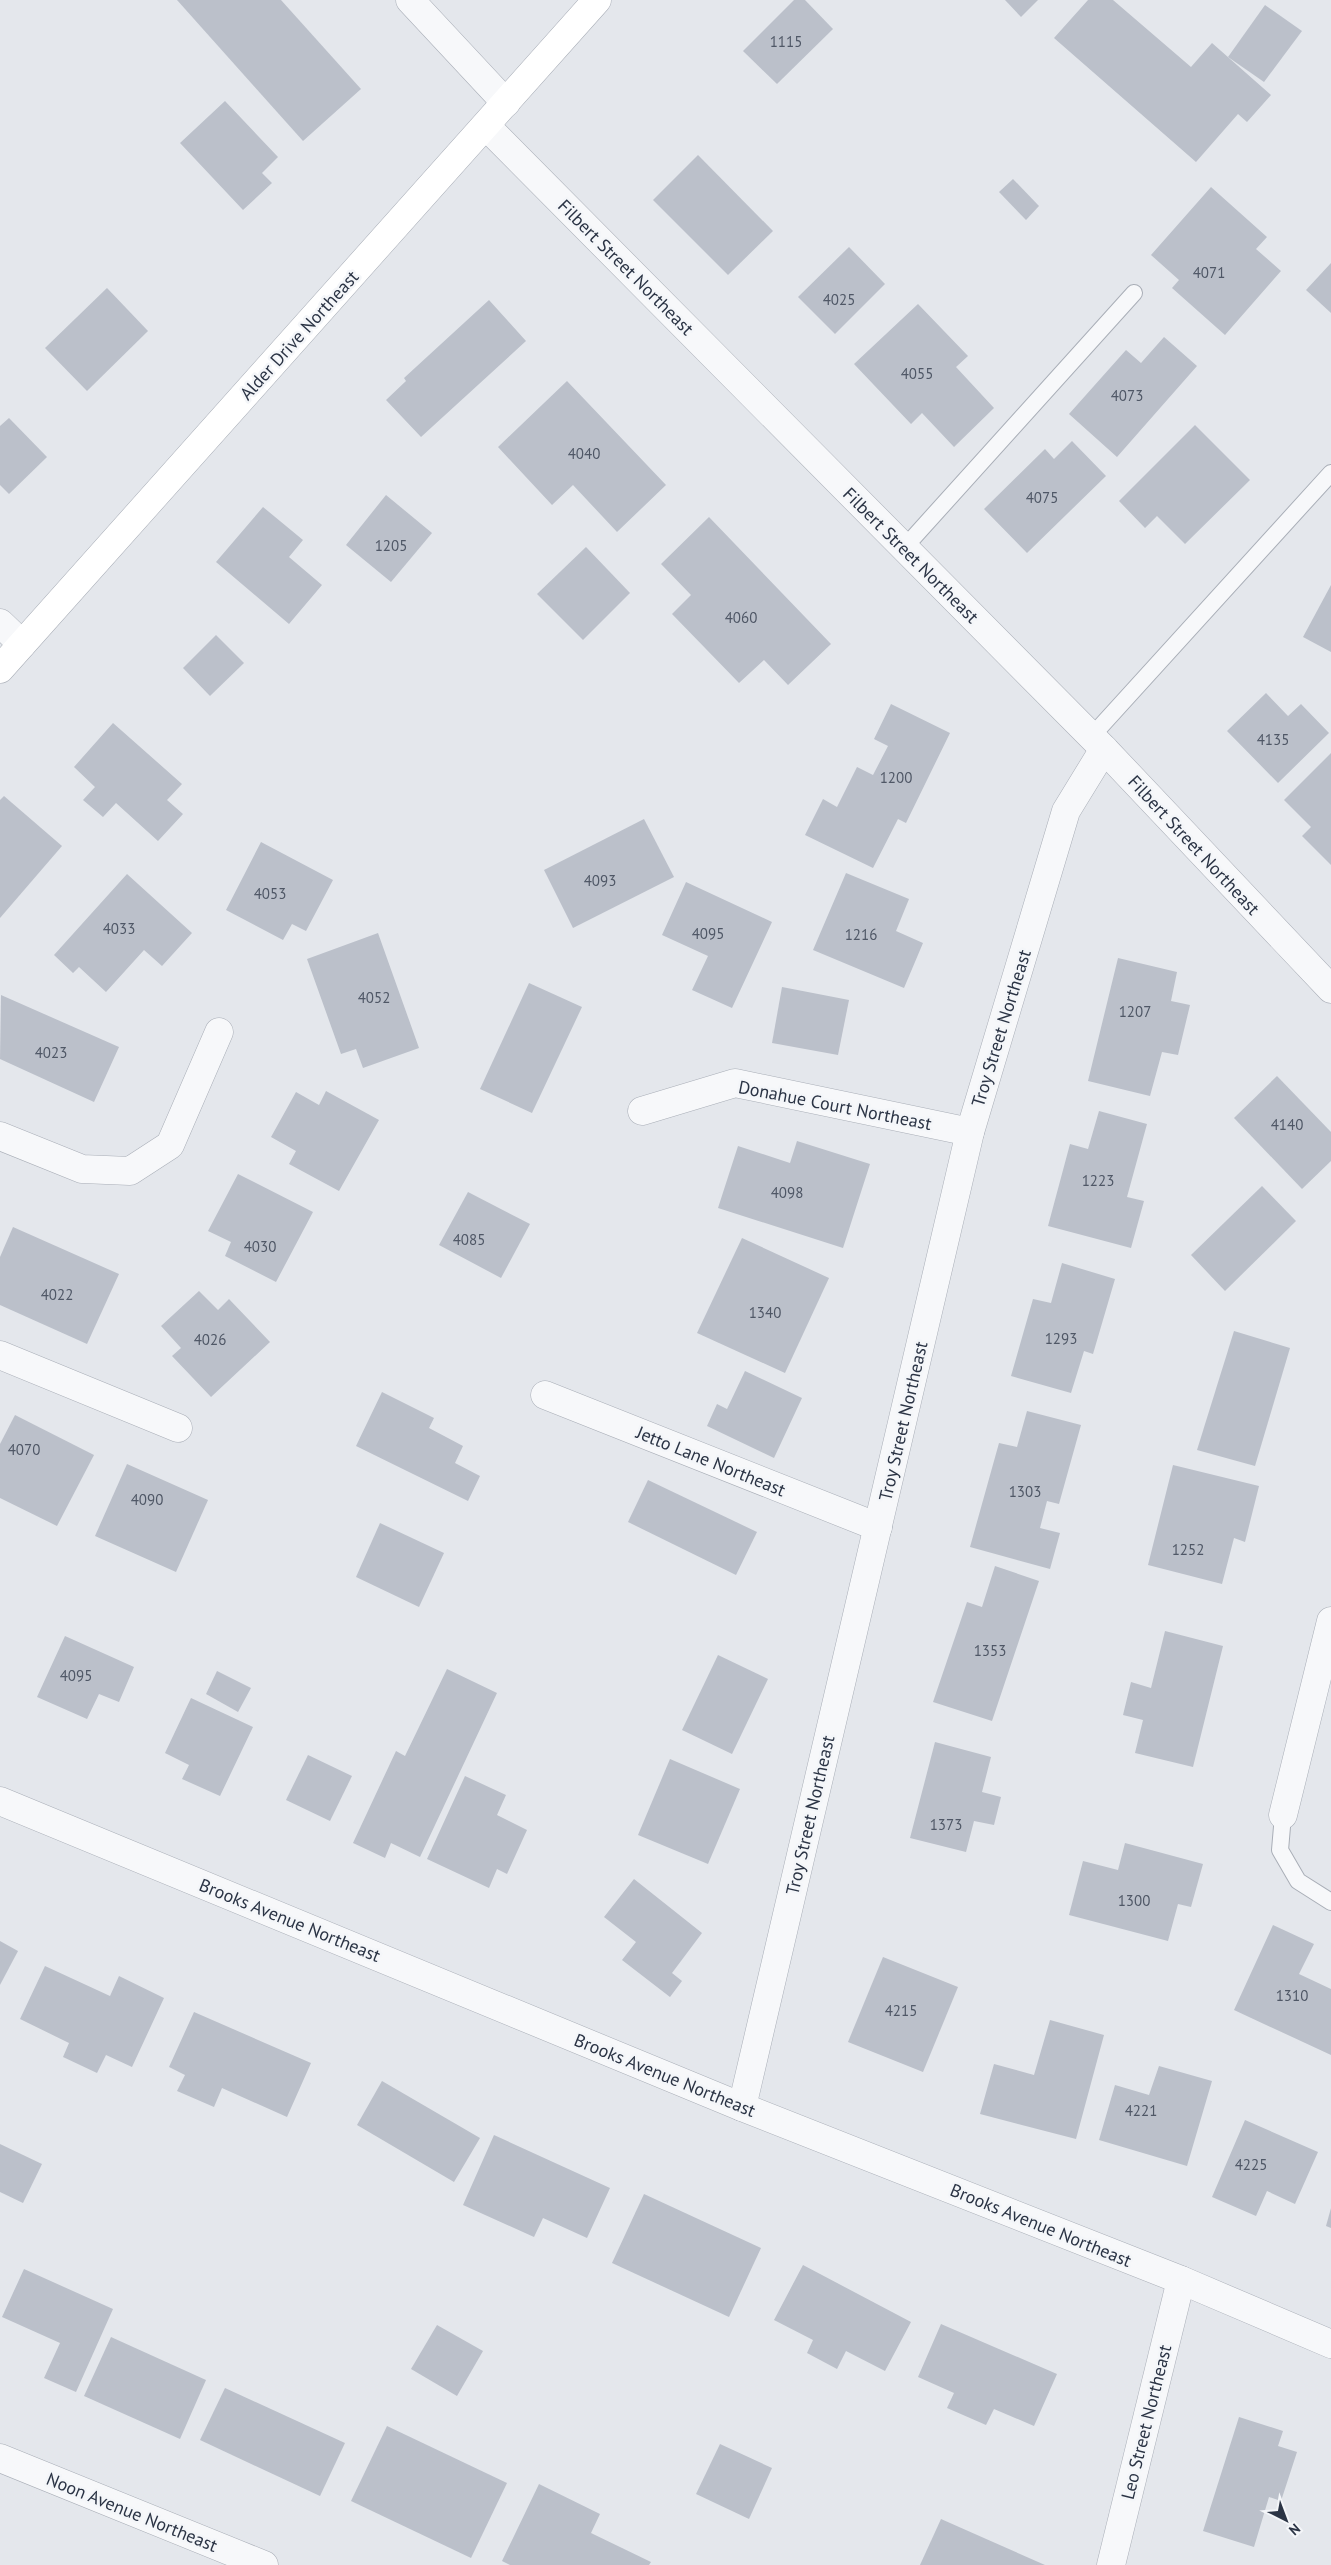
<svg xmlns="http://www.w3.org/2000/svg" width="1331" height="2565" font-family="'PT Sans',sans-serif">
	<style>
		.building { fill: #bbc0ca }
		.lines { fill: none; stroke-linecap: round; stroke-linejoin: round }
		.lane-casing { stroke: #a9aeb7; stroke-width: 18 }
		.street-casing { stroke: #a9aeb7; stroke-width: 29 }
		.secondary-casing { stroke: #a9aeb7; stroke-width: 29 }
		.lane { stroke: #f7f8fa; stroke-width: 16 }
		.street { stroke: #f7f8fa; stroke-width: 28 }
		.secondary { stroke: #fff; stroke-width: 28 }
		.labels { text-anchor: middle; dominant-baseline: central; stroke-width: 5; stroke-linejoin: round; paint-order: stroke }
		.number-label { font-size: 15px; fill: #4f5766 }
		.street-label { font-size: 18px; fill: #2b3445; stroke: #f4f6f9 }
	</style>
	<rect width="100%" height="100%" fill="#e4e7ec"/>
	<g class="building">
		<polygon points="177,0 281,0 361,89 303,141"/>
		<polygon points="794,0 805,0 833,29 777,84 743,51"/>
		<polygon points="1005,0 1038,0 1021,17"/>
		<polygon points="1088,0 1113,0 1191,67 1212,43 1271,95 1247,122 1238,114 1196,162 1054,38"/>
		<polygon points="1265,5 1302,31 1264,82 1228,57"/>
		<polygon points="225,101 278,157 262,173 272,183 243,210 180,143"/>
		<polygon points="698,155 773,231 728,275 653,200"/>
		<polygon points="1013,179 1039,206 1026,220 999,192"/>
		<polygon points="1211,187 1267,237 1256,249 1281,271 1225,335 1172,288 1179,280 1151,255"/>
		<polygon points="849,247 885,284 835,334 798,297"/>
		<polygon points="1331,263 1331,313 1306,290"/>
		<polygon points="107,288 148,331 87,391 45,348"/>
		<polygon points="489,300 526,341 421,437 386,400 406,381 404,378"/>
		<polygon points="918,304 968,356 956,367 994,408 954,447 922,413 911,424 854,364"/>
		<polygon points="1164,337 1197,366 1117,457 1069,414 1126,350 1141,363"/>
		<polygon points="567,381 666,485 617,532 573,485 552,505 498,447"/>
		<polygon points="9,418 47,457 9,494 0,485 0,426"/>
		<polygon points="1195,425 1250,480 1185,544 1157,516 1145,528 1119,501"/>
		<polygon points="1072,441 1106,476 1027,553 984,509 1045,449 1054,459"/>
		<polygon points="386,495 432,533 391,582 346,545"/>
		<polygon points="263,507 303,540 289,557 322,585 289,624 216,562"/>
		<polygon points="709,517 831,644 788,685 764,660 739,683 672,614 691,595 661,564"/>
		<polygon points="586,547 630,593 583,640 537,594"/>
		<polygon points="1331,585 1331,652 1303,637"/>
		<polygon points="216,635 244,663 210,696 183,668"/>
		<polygon points="1266,693 1288,716 1301,704 1329,733 1278,783 1227,731"/>
		<polygon points="891,704 950,733 906,823 898,819 873,868 805,835 823,799 837,807 857,767 873,775 888,746 874,739"/>
		<polygon points="113,723 182,784 167,800 183,814 158,841 116,803 103,817 83,800 95,787 74,767"/>
		<polygon points="1331,753 1331,865 1302,836 1311,827 1284,800"/>
		<polygon points="4,796 62,846 0,918 0,800"/>
		<polygon points="644,819 674,877 573,928 544,870"/>
		<polygon points="261,842 333,880 306,931 292,924 283,940 226,910"/>
		<polygon points="846,873 909,899 896,931 923,943 904,988 813,950"/>
		<polygon points="127,874 192,933 162,966 144,950 106,992 79,967 73,973 54,955"/>
		<polygon points="686,882 772,922 732,1008 692,990 708,956 662,935"/>
		<polygon points="378,933 419,1048 363,1068 356,1049 341,1054 307,959"/>
		<polygon points="1118,958 1177,972 1171,1001 1190,1005 1178,1055 1162,1052 1150,1096 1088,1081"/>
		<polygon points="529,983 582,1007 532,1113 480,1089"/>
		<polygon points="782,987 849,1000 838,1055 772,1043"/>
		<polygon points="1,995 119,1047 94,1102 0,1059"/>
		<polygon points="1277,1076 1331,1132 1331,1161 1302,1189 1234,1118"/>
		<polygon points="326,1091 379,1120 339,1191 289,1164 296,1151 271,1137 296,1092 319,1105"/>
		<polygon points="1099,1111 1147,1124 1127,1197 1144,1201 1131,1248 1048,1226 1070,1144 1088,1149"/>
		<polygon points="797,1141 870,1164 843,1248 718,1208 738,1146 790,1163"/>
		<polygon points="238,1174 313,1212 276,1282 225,1256 231,1242 208,1231"/>
		<polygon points="1262,1186 1296,1221 1225,1291 1191,1255"/>
		<polygon points="468,1192 530,1224 501,1278 439,1245"/>
		<polygon points="13,1227 119,1274 87,1344 0,1305 0,1257"/>
		<polygon points="742,1238 829,1278 785,1373 697,1333"/>
		<polygon points="1062,1263 1115,1279 1093,1354 1084,1351 1071,1393 1011,1376 1033,1299 1051,1303"/>
		<polygon points="199,1291 218,1310 229,1299 270,1342 211,1397 172,1356 181,1348 161,1326"/>
		<polygon points="1234,1331 1290,1348 1255,1466 1197,1450"/>
		<polygon points="745,1371 802,1398 774,1458 707,1426 717,1404 727,1409"/>
		<polygon points="382,1392 434,1418 429,1428 463,1446 455,1463 480,1476 468,1501 356,1446"/>
		<polygon points="1027,1411 1081,1425 1059,1504 1047,1501 1040,1528 1060,1533 1050,1569 970,1547 999,1443 1017,1447"/>
		<polygon points="15,1415 94,1455 57,1526 0,1498 0,1444"/>
		<polygon points="127,1464 208,1500 176,1572 95,1536"/>
		<polygon points="1173,1465 1259,1486 1245,1542 1234,1538 1222,1584 1148,1565"/>
		<polygon points="648,1480 757,1532 736,1575 628,1522"/>
		<polygon points="380,1523 444,1553 419,1607 356,1577"/>
		<polygon points="995,1566 1039,1581 992,1721 933,1702 967,1602 982,1607"/>
		<polygon points="1165,1631 1223,1646 1193,1767 1135,1753 1143,1720 1123,1715 1131,1682 1151,1688"/>
		<polygon points="65,1636 134,1667 119,1702 99,1694 87,1719 37,1697"/>
		<polygon points="718,1655 768,1679 732,1754 682,1730"/>
		<polygon points="447,1669 497,1693 420,1857 391,1843 385,1858 353,1843 396,1751 405,1756"/>
		<polygon points="217,1671 251,1688 238,1712 206,1694"/>
		<polygon points="191,1698 253,1727 220,1796 182,1779 189,1765 165,1753"/>
		<polygon points="935,1742 991,1757 982,1792 1001,1797 994,1825 974,1821 966,1852 910,1838"/>
		<polygon points="308,1755 352,1776 330,1821 286,1800"/>
		<polygon points="670,1759 740,1789 708,1864 638,1835"/>
		<polygon points="465,1776 506,1795 497,1815 527,1830 507,1874 497,1869 489,1888 427,1859"/>
		<polygon points="1125,1843 1203,1864 1191,1907 1178,1904 1168,1941 1069,1915 1083,1861 1118,1870"/>
		<polygon points="634,1879 702,1933 672,1973 682,1981 670,1997 622,1960 636,1942 604,1917"/>
		<polygon points="1273,1925 1314,1944 1299,1974 1331,1989 1331,2055 1234,2010"/>
		<polygon points="0,1941 18,1951 0,1985"/>
		<polygon points="883,1957 958,1987 923,2072 848,2042"/>
		<polygon points="45,1966 110,1996 119,1976 164,1998 132,2067 106,2055 97,2073 63,2057 69,2043 20,2019"/>
		<polygon points="194,2012 311,2063 287,2117 222,2088 214,2107 177,2091 185,2075 169,2067"/>
		<polygon points="1050,2020 1104,2035 1076,2139 980,2114 994,2064 1034,2075"/>
		<polygon points="1159,2066 1212,2081 1187,2166 1099,2140 1115,2085 1149,2095"/>
		<polygon points="382,2081 480,2138 454,2182 357,2125"/>
		<polygon points="1245,2120 1318,2152 1295,2204 1267,2191 1256,2216 1212,2197"/>
		<polygon points="494,2135 610,2188 587,2238 543,2218 534,2237 463,2205"/>
		<polygon points="0,2144 42,2164 23,2203 0,2192"/>
		<polygon points="644,2194 761,2248 729,2317 612,2263"/>
		<polygon points="1331,2208 1331,2228 1326,2226"/>
		<polygon points="803,2265 911,2322 885,2371 846,2351 837,2369 807,2353 813,2340 774,2320"/>
		<polygon points="24,2269 113,2309 76,2392 44,2378 60,2343 2,2317"/>
		<polygon points="941,2324 1057,2374 1034,2426 994,2409 986,2425 947,2408 954,2393 918,2377"/>
		<polygon points="437,2325 483,2351 457,2396 411,2369"/>
		<polygon points="111,2337 206,2380 180,2439 84,2396"/>
		<polygon points="225,2388 345,2443 320,2496 200,2440"/>
		<polygon points="1239,2417 1283,2431 1278,2446 1297,2452 1281,2501 1269,2497 1254,2547 1203,2531"/>
		<polygon points="387,2426 507,2483 471,2558 351,2501"/>
		<polygon points="720,2444 772,2468 749,2519 696,2494"/>
		<polygon points="539,2484 600,2514 591,2533 651,2562 649,2565 510,2565 502,2561"/>
		<polygon points="941,2519 1045,2565 920,2565"/>
	</g>
	<g class="lines">
		<defs>
			<g id="lane">
				<polyline points="904,548 1134,293"/>
				<polyline points="1091,737 1331,473"/>
				<polyline points="1283,1815 1280,1850 1298,1881 1331,1902"/>
			</g>
			<g id="street">
				<polyline points="410,0 506,103"/>
				<polyline points="486,126 1104,749 1331,989"/>
				<polyline points="0,623 22,644"/>
				<polyline points="642,1111 735,1083 970,1132"/>
				<polyline points="0,1136 82,1169 130,1171 170,1145 219,1032"/>
				<polyline points="0,1355 178,1428"/>
				<polyline points="545,1395 878,1527"/>
				<polyline points="0,1801 742,2107 1181,2280 1331,2344"/>
				<polyline points="1283,1815 1331,1621"/>
				<polyline points="742,2107 970,1132 1066,811 1104,749"/>
				<polyline points="0,2458 264,2565"/>
				<polyline points="1111,2565 1181,2280"/>
			</g>
			<polyline id="secondary" points="0,669 597,0"/>
		</defs>
		<use href="#lane" class="lane-casing"/>
		<use href="#street" class="street-casing"/>
		<use href="#secondary" class="secondary-casing"/>
		<use href="#lane" class="lane"/>
		<use href="#street" class="street"/>
		<use href="#secondary" class="secondary"/>
	</g>
	<g class="labels">
		<g class="number-label">
			<text x="786" y="41">1115</text>
			<text x="1209" y="272">4071</text>
			<text x="839" y="299">4025</text>
			<text x="917" y="373">4055</text>
			<text x="1127" y="395">4073</text>
			<text x="584" y="453">4040</text>
			<text x="1042" y="497">4075</text>
			<text x="391" y="545">1205</text>
			<text x="741" y="617">4060</text>
			<text x="1273" y="739">4135</text>
			<text x="896" y="777">1200</text>
			<text x="600" y="880">4093</text>
			<text x="270" y="893">4053</text>
			<text x="119" y="928">4033</text>
			<text x="708" y="933">4095</text>
			<text x="861" y="934">1216</text>
			<text x="374" y="997">4052</text>
			<text x="1135" y="1011">1207</text>
			<text x="51" y="1052">4023</text>
			<text x="1287" y="1124">4140</text>
			<text x="1098" y="1180">1223</text>
			<text x="787" y="1192">4098</text>
			<text x="469" y="1239">4085</text>
			<text x="260" y="1246">4030</text>
			<text x="57" y="1294">4022</text>
			<text x="765" y="1312">1340</text>
			<text x="1061" y="1338">1293</text>
			<text x="210" y="1339">4026</text>
			<text x="24" y="1449">4070</text>
			<text x="1025" y="1491">1303</text>
			<text x="147" y="1499">4090</text>
			<text x="1188" y="1549">1252</text>
			<text x="990" y="1650">1353</text>
			<text x="76" y="1675">4095</text>
			<text x="946" y="1824">1373</text>
			<text x="1134" y="1900">1300</text>
			<text x="1292" y="1995">1310</text>
			<text x="901" y="2010">4215</text>
			<text x="1141" y="2110">4221</text>
			<text x="1251" y="2164">4225</text>
		</g>
		<g class="street-label">
			<text transform="translate(626 267) rotate(45)">Filbert Street Northeast</text>
			<text transform="translate(299 335) rotate(-48)">Alder Drive Northeast</text>
			<text transform="translate(911 555) rotate(45)">Filbert Street Northeast</text>
			<text transform="translate(1194 845) rotate(47)">Filbert Street Northeast</text>
			<text transform="translate(1001 1028) rotate(-73)">Troy Street Northeast</text>
			<text transform="translate(835 1105) rotate(11)">Donahue Court Northeast</text>
			<text transform="translate(903 1421) rotate(-77)">Troy Street Northeast</text>
			<text transform="translate(711 1461) rotate(22)">Jetto Lane Northeast</text>
			<text transform="translate(810 1815) rotate(-77)">Troy Street Northeast</text>
			<text transform="translate(290 1920) rotate(22)">Brooks Avenue Northeast</text>
			<text transform="translate(665 2075) rotate(22)">Brooks Avenue Northeast</text>
			<text transform="translate(1041 2225) rotate(22)">Brooks Avenue Northeast</text>
			<text transform="translate(1146 2422) rotate(-76)">Leo Street Northeast</text>
			<text transform="translate(132 2512) rotate(22)">Noon Avenue Northeast</text>
		</g>
	</g>
	<g transform="translate(1286 2520) rotate(138)" stroke="#f4f6f9" stroke-width="4" paint-order="stroke">
	<path d="M0-4L9 19L0 12L-9 19Z" fill="#2b3445"/>
	<text y="-8" font-size="14" font-weight="bold" text-anchor="middle" fill="#2b3445">N</text>
	</g>
</svg>
